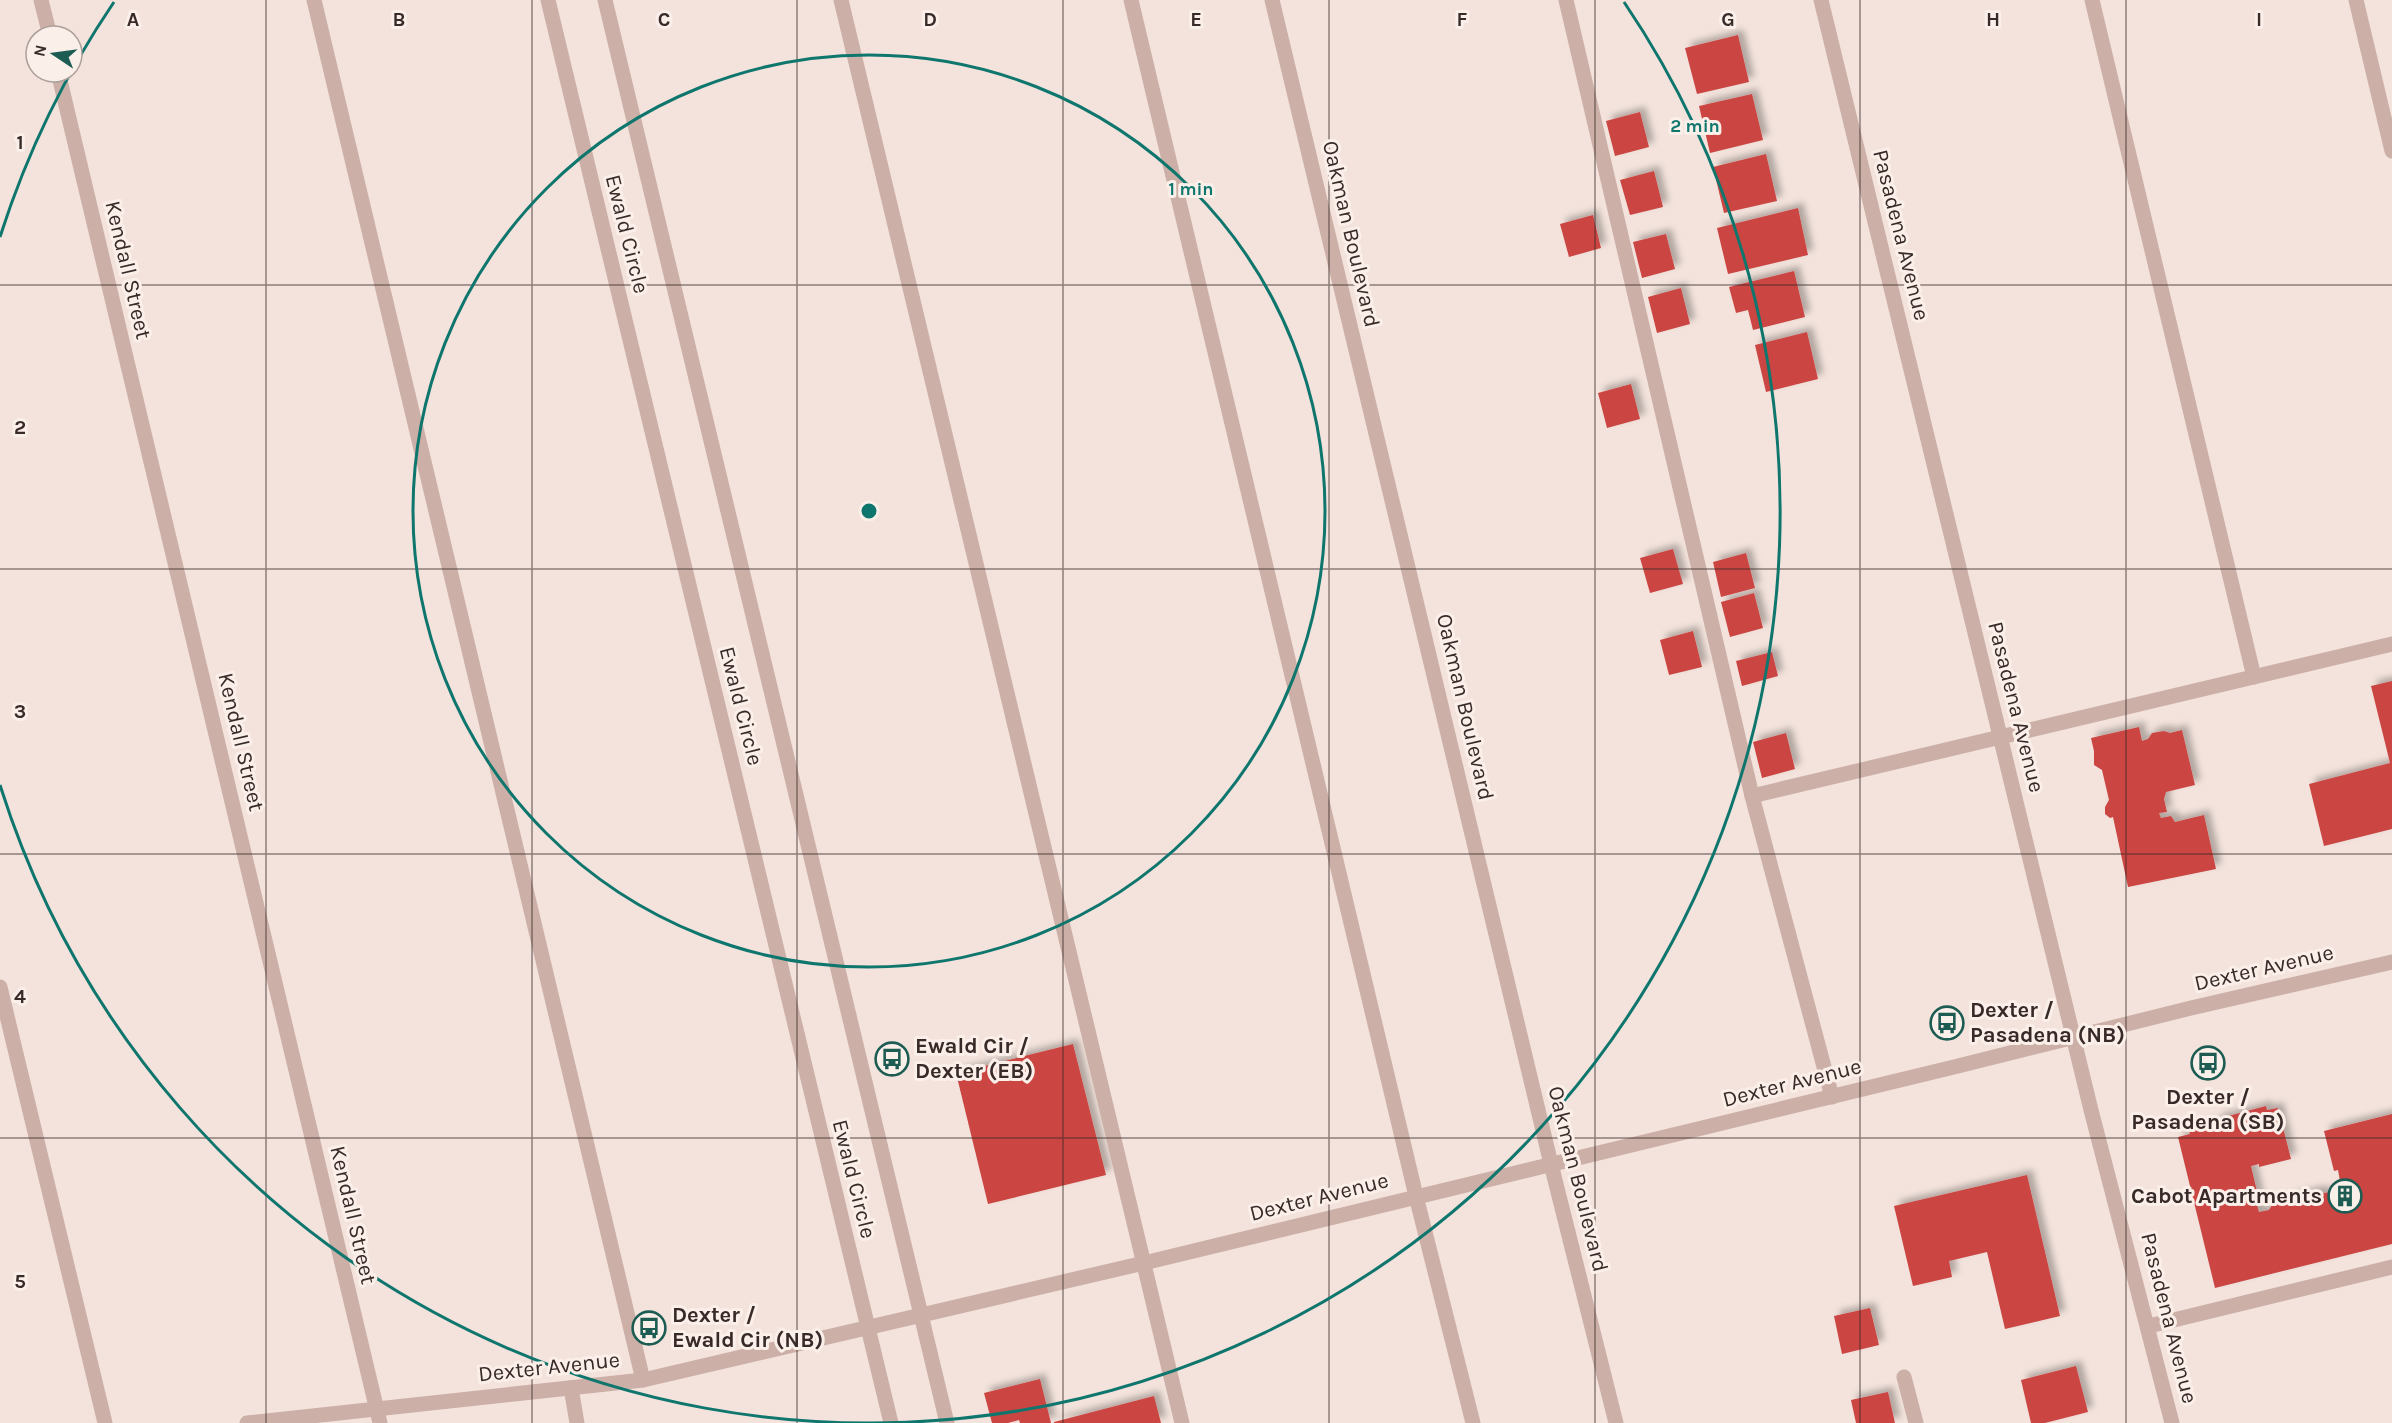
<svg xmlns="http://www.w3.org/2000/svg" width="2392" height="1423" font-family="Karla,sans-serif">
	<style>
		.building { fill: #cb4542; filter: url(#shadow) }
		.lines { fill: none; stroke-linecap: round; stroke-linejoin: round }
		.service { stroke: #ccb0a7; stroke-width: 15 }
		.minor { stroke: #ccb0a7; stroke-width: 15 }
		.tertiary { stroke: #ccb0a7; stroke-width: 15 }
		.grid { fill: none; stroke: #382a28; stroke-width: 1.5; stroke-opacity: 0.55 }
		.ring { fill: none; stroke: #0f766e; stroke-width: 3 }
		.labels { text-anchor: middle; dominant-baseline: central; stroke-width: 6; stroke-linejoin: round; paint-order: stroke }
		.street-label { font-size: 22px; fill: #382a28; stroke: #fbefe9 }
		.poi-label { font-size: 22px; font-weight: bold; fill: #382a28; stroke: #fbefe9; text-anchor: start }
		.grid-label { font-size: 20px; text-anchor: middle; font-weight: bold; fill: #382a28; stroke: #fbefe9; stroke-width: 6; stroke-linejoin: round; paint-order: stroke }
		.centre { fill: #0f766e; stroke: #fbefe9; stroke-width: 3 }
		.ring-label { font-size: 18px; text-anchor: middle; font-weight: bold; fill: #0f766e; stroke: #fbefe9; stroke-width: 6; stroke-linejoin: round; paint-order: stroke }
	</style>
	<defs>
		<filter id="shadow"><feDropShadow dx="5.5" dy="-5.5" stdDeviation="3" flood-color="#0004"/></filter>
	</defs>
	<rect width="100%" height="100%" fill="#f3e3dc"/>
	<g class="building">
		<polygon points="1738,35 1749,82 1697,94 1685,48"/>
		<polygon points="1752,94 1763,140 1710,153 1699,106"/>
		<polygon points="1640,112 1649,147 1615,156 1606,121"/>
		<polygon points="1766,154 1777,201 1724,213 1713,167"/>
		<polygon points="1654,171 1663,207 1630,215 1620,180"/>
		<polygon points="1798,208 1808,255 1728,274 1717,228"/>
		<polygon points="1593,215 1601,248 1569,257 1560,224"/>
		<polygon points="1666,234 1675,269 1642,278 1633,242"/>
		<polygon points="1794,271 1805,317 1753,330 1748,310 1736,313 1729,287"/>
		<polygon points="1681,288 1690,324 1657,333 1648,297"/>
		<polygon points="1807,332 1818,379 1766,392 1755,345"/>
		<polygon points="1631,384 1640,419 1607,428 1598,393"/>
		<polygon points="1673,549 1683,584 1650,593 1640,558"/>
		<polygon points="1746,553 1755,588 1721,597 1713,562"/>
		<polygon points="1754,593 1763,628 1730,637 1721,602"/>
		<polygon points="1693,631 1702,667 1669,675 1660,640"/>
		<polygon points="1772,652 1778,676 1742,686 1736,661"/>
		<polygon points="2392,681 2392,829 2324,846 2309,784 2390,763 2371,686"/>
		<polygon points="2139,727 2142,741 2148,739 2152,733 2164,731 2170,733 2182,730 2195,785 2166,792 2164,799 2167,812 2159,813 2161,818 2171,816 2175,822 2204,815 2216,869 2128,887 2113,817 2110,818 2105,814 2105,807 2109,800 2102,770 2094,765 2094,751 2091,738"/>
		<polygon points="1786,733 1795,769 1762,778 1753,742"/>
		<polygon points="1073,1044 1106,1175 988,1204 956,1073"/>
		<polygon points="2266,1106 2267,1110 2278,1108 2291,1159 2259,1167 2259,1164 2251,1166 2259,1200 2257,1205 2259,1212 2269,1210 2272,1205 2287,1202 2290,1198 2319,1191 2324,1193 2331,1192 2336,1195 2347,1193 2345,1183 2340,1181 2338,1170 2334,1171 2324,1131 2392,1114 2392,1244 2215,1288 2178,1137 2190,1134 2189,1130 2217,1123 2217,1119"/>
		<polygon points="2027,1175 2060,1316 2005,1329 1987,1252 1949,1261 1952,1277 1913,1286 1894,1206"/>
		<polygon points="1870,1308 1879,1345 1842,1354 1834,1316"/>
		<polygon points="2076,1366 2088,1412 2045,1423 2031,1423 2021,1380"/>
		<polygon points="1040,1379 1051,1423 1020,1423 1019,1420 1008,1423 992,1423 984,1393"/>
		<polygon points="1888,1392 1895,1423 1856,1423 1851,1400"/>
		<polygon points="1154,1396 1161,1423 1054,1423 1054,1422"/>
	</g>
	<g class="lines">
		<g class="service">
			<polyline points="314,0 643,1380"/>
			<polyline points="841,0 1182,1423"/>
			<polyline points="1566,0 1752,796 1832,1097"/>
			<polyline points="2092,0 2254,677"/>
			<polyline points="1752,796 2392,644"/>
			<polyline points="0,987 105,1423"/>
			<polyline points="2149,1326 2392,1267"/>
			<polyline points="1904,1377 1916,1423"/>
			<polyline points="571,1388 577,1423"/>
		</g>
		<g class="minor">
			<polyline points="41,0 50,36"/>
			<polyline points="548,0 891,1423"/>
			<polyline points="605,0 947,1423"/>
			<polyline points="1821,0 2091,1110 2172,1423"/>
			<polyline points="2356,0 2392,151"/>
			<polyline points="58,72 380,1423"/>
		</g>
		<g class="tertiary">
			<polyline points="1131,0 1416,1196 1473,1423"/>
			<polyline points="1272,0 1551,1164 1616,1423"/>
			<polyline points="247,1423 643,1380 1144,1263 1954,1067 2191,1008 2392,962"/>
		</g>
	</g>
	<path class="grid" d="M266,0V1423M532,0V1423M797,0V1423M1063,0V1423M1329,0V1423M1595,0V1423M1860,0V1423M2126,0V1423M0,285H2392M0,569H2392M0,854H2392M0,1138H2392"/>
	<g class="ring">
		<circle cx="869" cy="511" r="456"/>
		<path d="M0 237A911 911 0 0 1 114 2M1624 2A911 911 0 1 1 0 785"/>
	</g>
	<defs>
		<symbol id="bus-ring" viewBox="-11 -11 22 22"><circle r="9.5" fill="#fbefe9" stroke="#1c5c52" stroke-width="1.5"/><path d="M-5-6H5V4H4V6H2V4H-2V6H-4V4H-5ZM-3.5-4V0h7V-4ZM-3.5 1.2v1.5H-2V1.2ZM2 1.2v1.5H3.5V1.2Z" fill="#1c5c52"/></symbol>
		<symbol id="building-ring" viewBox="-11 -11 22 22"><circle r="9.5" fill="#fbefe9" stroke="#1c5c52" stroke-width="1.5"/><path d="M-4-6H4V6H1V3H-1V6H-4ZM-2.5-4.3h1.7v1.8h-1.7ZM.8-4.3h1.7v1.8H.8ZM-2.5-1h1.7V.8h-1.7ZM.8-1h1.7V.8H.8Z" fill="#1c5c52"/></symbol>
	</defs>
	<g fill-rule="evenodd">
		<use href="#bus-ring" x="1928" y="1004" width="38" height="38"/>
		<use href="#bus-ring" x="873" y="1040" width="38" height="38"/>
		<use href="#bus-ring" x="2189" y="1044" width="38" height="38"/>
		<use href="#building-ring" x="2326" y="1177" width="38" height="38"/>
		<use href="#bus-ring" x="630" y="1309" width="38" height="38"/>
	</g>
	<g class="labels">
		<g class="street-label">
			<text transform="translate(627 234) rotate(76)">Ewald Circle</text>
			<text transform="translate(1351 234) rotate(77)">Oakman Boulevard</text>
			<text transform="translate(1901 235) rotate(76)">Pasadena Avenue</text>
			<text transform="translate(128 270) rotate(77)">Kendall Street</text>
			<text transform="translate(741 706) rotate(76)">Ewald Circle</text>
			<text transform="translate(1465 707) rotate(77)">Oakman Boulevard</text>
			<text transform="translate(2016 707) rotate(76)">Pasadena Avenue</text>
			<text transform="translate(241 742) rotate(77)">Kendall Street</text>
			<text transform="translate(2264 968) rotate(-13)">Dexter Avenue</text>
			<text transform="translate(1792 1083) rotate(-14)">Dexter Avenue</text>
			<text transform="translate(854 1179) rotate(76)">Ewald Circle</text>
			<text transform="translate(1578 1179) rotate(76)">Oakman Boulevard</text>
			<text transform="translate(1319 1197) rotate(-14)">Dexter Avenue</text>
			<text transform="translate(353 1215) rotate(77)">Kendall Street</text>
			<text transform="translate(2169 1318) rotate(76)">Pasadena Avenue</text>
			<text transform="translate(549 1367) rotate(-6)">Dexter Avenue</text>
		</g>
		<g class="poi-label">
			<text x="1970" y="1010">Dexter /<tspan x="1970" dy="25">Pasadena (NB)</tspan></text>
			<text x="915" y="1046">Ewald Cir /<tspan x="915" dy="25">Dexter (EB)</tspan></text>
			<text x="2208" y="1097" text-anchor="middle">Dexter /<tspan x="2208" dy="25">Pasadena (SB)</tspan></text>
			<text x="2322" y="1196" text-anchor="end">Cabot Apartments</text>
			<text x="672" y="1315">Dexter /<tspan x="672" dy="25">Ewald Cir (NB)</tspan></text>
		</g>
	</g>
	<g class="grid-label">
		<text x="133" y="26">A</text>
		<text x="399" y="26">B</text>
		<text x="664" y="26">C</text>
		<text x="930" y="26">D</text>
		<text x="1196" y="26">E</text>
		<text x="1462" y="26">F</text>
		<text x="1728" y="26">G</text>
		<text x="1993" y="26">H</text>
		<text x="2259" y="26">I</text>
		<text x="20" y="149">1</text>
		<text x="20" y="434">2</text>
		<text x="20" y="718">3</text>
		<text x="20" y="1003">4</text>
		<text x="20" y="1288">5</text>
	</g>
	<circle cx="869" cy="511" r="9" class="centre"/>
	<g class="ring-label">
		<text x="1695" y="132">2 min</text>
		<text x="1191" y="195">1 min</text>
	</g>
	<g transform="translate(54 54) rotate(283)"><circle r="28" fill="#fbefe9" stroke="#ada09c" stroke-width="1.5"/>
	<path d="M0-4.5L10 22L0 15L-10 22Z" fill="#1c5c52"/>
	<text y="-9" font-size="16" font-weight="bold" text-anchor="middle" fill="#382a28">N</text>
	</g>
</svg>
